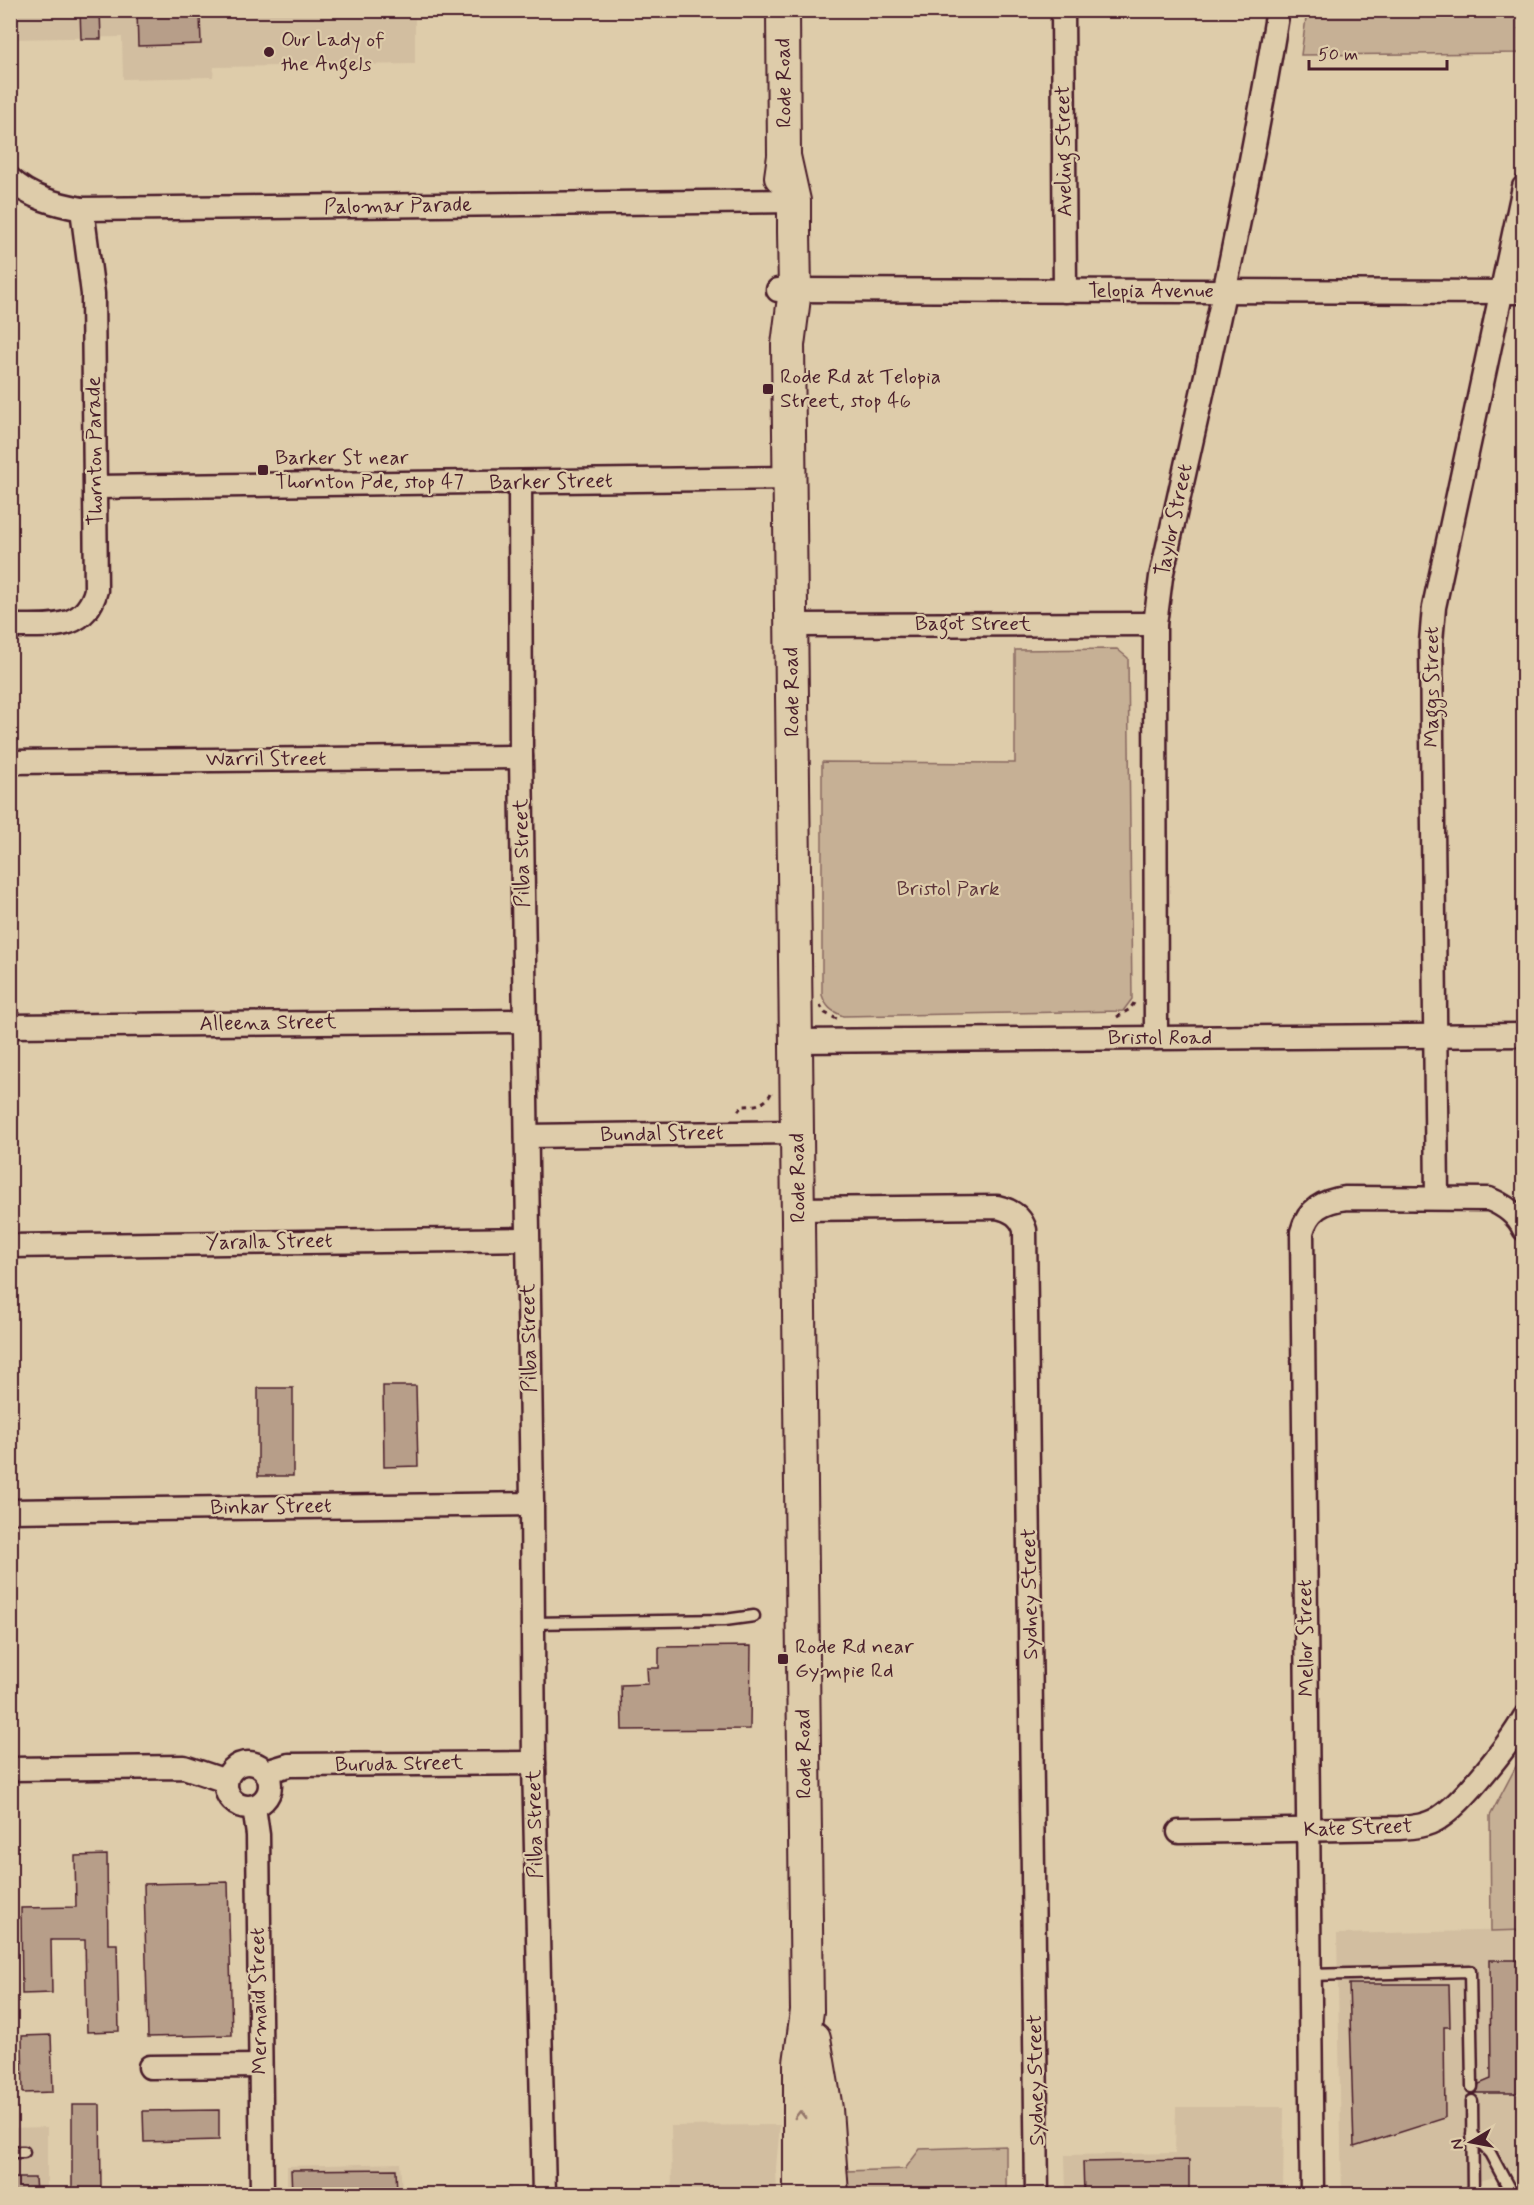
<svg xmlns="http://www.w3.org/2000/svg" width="1534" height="2205" font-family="Mynerve,sans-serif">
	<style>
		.built { fill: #d2bea0 }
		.green { fill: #c6b095; stroke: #886860; stroke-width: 1.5 }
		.building { fill: #b79e89; stroke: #4a1f2b; stroke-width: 1.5 }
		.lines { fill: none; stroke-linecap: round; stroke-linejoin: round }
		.service-casing { stroke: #4a1f2b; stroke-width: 15 }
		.minor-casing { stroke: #4a1f2b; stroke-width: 27 }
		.secondary-casing { stroke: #4a1f2b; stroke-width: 36 }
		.path { stroke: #4a1f2b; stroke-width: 3; stroke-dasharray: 4.5 4.5; stroke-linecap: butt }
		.service { stroke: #deccaa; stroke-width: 10 }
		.minor { stroke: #deccaa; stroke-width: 22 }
		.secondary { stroke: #deccaa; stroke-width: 32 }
		.oneway { stroke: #94766a }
		.poi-dot { fill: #4a1f2b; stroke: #deccaa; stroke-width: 2 }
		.labels { text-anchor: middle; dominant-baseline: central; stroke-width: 4.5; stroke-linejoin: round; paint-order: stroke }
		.poi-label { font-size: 21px; fill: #4a1f2b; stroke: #deccaa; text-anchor: start }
		.street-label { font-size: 21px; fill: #4a1f2b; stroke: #deccaa }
		.park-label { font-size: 21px; fill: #5d353b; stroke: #deccaa }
	</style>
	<rect width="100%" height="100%" fill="#deccaa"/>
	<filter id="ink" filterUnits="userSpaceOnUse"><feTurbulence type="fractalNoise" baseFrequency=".0167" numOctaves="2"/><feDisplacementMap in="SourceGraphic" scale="12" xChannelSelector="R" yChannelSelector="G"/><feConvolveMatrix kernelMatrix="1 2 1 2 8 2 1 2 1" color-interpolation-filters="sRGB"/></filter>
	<g filter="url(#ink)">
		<g class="built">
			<polygon points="10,11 415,11 415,64 214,67 213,77 123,79 122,37 11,39"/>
			<polygon points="1523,1930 1523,2168 1438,2194 1342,2194 1337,1934"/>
			<polygon points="1176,2107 1284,2107 1283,2194 1066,2194 1065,2155 1175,2153"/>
			<polygon points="780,2125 776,2167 777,2194 672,2194 671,2126"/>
			<polygon points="47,2127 47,2194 11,2194 10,2128"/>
			<polygon points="400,2163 402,2189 511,2186 511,2194 287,2194 287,2166"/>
		</g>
		<g class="green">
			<polygon points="1307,11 1519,11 1520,53 1301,55"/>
			<path d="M1117,649L1128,658L1132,999L1123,1011L843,1016C831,1011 826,1007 822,995V762L1015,763V650Z"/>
			<polygon points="1523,1753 1523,1930 1491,1931 1490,1816"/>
			<polygon points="1006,2146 1006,2194 847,2194 846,2171 905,2169 920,2149"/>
		</g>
		<g class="building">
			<polygon points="80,10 100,10 101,39 81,39"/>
			<polygon points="137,10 189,10 189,16 200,16 201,44 138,46"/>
			<polygon points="383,1386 416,1386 418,1466 384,1467"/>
			<rect x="258" y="1388" width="35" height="88"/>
			<polygon points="751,1646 750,1729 622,1730 621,1685 648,1684 647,1668 659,1668 659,1647"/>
			<polygon points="107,1855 108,1944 117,1944 119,2031 87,2032 85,1940 51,1940 52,1993 22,1994 21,1908 76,1907 75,1856"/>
			<polygon points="228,1882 232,2035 148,2037 144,1884"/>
			<polygon points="1490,1960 1524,1960 1524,2093 1476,2093 1479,2084 1491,2079"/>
			<polygon points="1349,1984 1449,1984 1450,2027 1444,2027 1445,2118 1354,2147"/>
			<polygon points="51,2035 53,2092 23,2093 22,2036"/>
			<polygon points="72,2105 100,2105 101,2189 72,2189"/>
			<polygon points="219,2110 219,2140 144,2142 143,2111"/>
			<polygon points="1189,2160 1189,2194 1084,2194 1083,2162"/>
			<polygon points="396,2169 397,2194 292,2194 291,2170"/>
			<polygon points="10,2178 35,2178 36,2194 10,2194"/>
		</g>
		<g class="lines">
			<defs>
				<g id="service">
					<polyline points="533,1623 725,1620 754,1616"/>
					<polyline points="1309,1975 1470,1971 1472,2087"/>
					<polyline points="1472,2101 1473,2194"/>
					<polyline points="1472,2134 1490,2153 1512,2194"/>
					<polyline points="10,2152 24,2152"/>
				</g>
				<g id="minor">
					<polyline points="1063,10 1065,291"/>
					<path d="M10,179C30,198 56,204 82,209L794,201"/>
					<polyline points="778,290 1524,292"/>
					<polyline points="520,482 521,757 532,1504 534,1763 544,2194"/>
					<polyline points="96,487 789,478"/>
					<polyline points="791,625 1155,624"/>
					<path d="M10,626C46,625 85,633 96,590L93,294L82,209"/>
					<polyline points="10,762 521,757"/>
					<polyline points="10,1026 525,1021"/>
					<path d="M1156,1038L1155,669V624L1161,577C1203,389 1247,200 1278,10"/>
					<polyline points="796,1041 1524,1035"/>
					<polyline points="527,1136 797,1132"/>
					<polyline points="1437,1197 1431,642 1434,607 1524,187"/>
					<path d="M798,1209L997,1207C1011,1210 1021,1216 1025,1230L1037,2194"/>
					<polyline points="10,1246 527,1239"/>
					<polyline points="10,1511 532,1504"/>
					<circle cx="248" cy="1785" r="22"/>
					<polyline points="10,1769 184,1767 226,1781"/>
					<polyline points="266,1772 289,1765 534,1763"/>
					<polyline points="254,1807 258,1835 262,2194"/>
					<path d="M1179,1832L1399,1828C1413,1827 1427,1826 1439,1818C1463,1803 1510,1743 1524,1718"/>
					<polyline points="150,2067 260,2066"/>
					<path d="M1312,2194L1302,1232C1308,1209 1323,1201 1346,1198L1489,1199C1504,1205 1517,1214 1524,1229"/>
				</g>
				<g id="secondary">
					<polyline points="784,156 794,201 794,232 795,290 788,345 807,2011 800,2063 800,2194"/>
					<polyline points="781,177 784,156 783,10"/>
					<polyline points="814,2038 826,2109 832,2194"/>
				</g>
			</defs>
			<use href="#service" class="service-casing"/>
			<use href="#minor" class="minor-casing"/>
			<use href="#secondary" class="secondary-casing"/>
			<g class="path">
				<polyline points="820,1005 825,1013 837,1019"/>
				<polyline points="1117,1017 1130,1009 1134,1003"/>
				<path d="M738,1111L742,1106C754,1106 766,1105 771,1093"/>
			</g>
			<use href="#service" class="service"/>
			<use href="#minor" class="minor"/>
			<use href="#secondary" class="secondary"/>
		</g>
		<defs><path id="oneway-chevron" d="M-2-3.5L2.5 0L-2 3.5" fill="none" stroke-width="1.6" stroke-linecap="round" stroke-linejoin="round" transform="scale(1.5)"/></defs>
		<use class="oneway" href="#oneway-chevron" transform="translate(800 2115) rotate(-90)"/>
	</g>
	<g class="poi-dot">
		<circle cx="269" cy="52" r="6"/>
		<rect x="762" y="383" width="12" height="12" rx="3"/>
		<rect x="257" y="464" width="12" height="12" rx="3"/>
		<rect x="777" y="1653" width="12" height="12" rx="3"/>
	</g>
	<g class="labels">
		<g class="poi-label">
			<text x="281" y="40">Our Lady of<tspan x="281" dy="24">the Angels</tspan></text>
			<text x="780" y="377">Rode Rd at Telopia<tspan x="780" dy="24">Street, stop 46</tspan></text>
			<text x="275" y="458">Barker St near<tspan x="275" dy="24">Thornton Pde, stop 47</tspan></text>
			<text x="795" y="1647">Rode Rd near<tspan x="795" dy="24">Gympie Rd</tspan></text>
		</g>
		<g class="street-label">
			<text transform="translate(784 83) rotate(-91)">Rode Road</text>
			<text transform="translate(1064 151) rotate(-91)">Aveling Street</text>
			<text transform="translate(398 206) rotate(-1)">Palomar Parade</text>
			<text x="1151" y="291">Telopia Avenue</text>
			<text transform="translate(95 451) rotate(-91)">Thornton Parade</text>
			<text transform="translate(551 482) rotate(-1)">Barker Street</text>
			<text transform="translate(1174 520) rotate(-78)">Taylor Street</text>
			<text x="973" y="624">Bagot Street</text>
			<text transform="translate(1432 687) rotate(-90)">Maggs Street</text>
			<text transform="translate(792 692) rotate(-91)">Rode Road</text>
			<text x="266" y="759">Warril Street</text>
			<text transform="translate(522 853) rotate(-91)">Pilba Street</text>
			<text transform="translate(268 1023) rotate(-1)">Alleena Street</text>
			<text x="1160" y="1038">Bristol Road</text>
			<text transform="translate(662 1134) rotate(-1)">Bundal Street</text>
			<text transform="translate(798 1178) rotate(-91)">Rode Road</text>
			<text transform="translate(269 1242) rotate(-1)">Yaralla Street</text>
			<text transform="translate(529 1338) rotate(-91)">Pilba Street</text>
			<text transform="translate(271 1507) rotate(-1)">Binkar Street</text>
			<text transform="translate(1030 1594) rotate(-91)">Sydney Street</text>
			<text transform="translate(1306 1638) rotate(-91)">Mellor Street</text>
			<text transform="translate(804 1754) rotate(-91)">Rode Road</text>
			<text transform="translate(399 1764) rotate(-1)">Buruda Street</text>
			<text transform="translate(535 1824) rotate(-91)">Pilba Street</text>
			<text transform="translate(1358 1828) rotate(-2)">Kate Street</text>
			<text transform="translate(259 2001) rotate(-91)">Mermaid Street</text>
			<text transform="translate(1036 2080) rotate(-91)">Sydney Street</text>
		</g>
		<g class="park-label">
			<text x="948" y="889">Bristol Park</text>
		</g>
	</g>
	<rect width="1534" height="2205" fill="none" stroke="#deccaa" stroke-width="36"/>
	<rect x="18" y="18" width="1498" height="2169" fill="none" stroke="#4a1f2b" stroke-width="2" filter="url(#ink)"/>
	<g transform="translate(1471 2142) rotate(260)" stroke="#deccaa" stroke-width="4.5" paint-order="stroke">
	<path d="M0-4.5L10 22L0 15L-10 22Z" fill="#4a1f2b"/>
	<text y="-9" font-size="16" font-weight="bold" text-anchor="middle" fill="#4a1f2b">N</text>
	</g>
	<path d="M1309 60v9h138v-9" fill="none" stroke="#4a1f2b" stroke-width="3"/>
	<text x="1318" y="60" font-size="18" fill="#4a1f2b" stroke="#deccaa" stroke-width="4.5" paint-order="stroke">50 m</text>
</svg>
